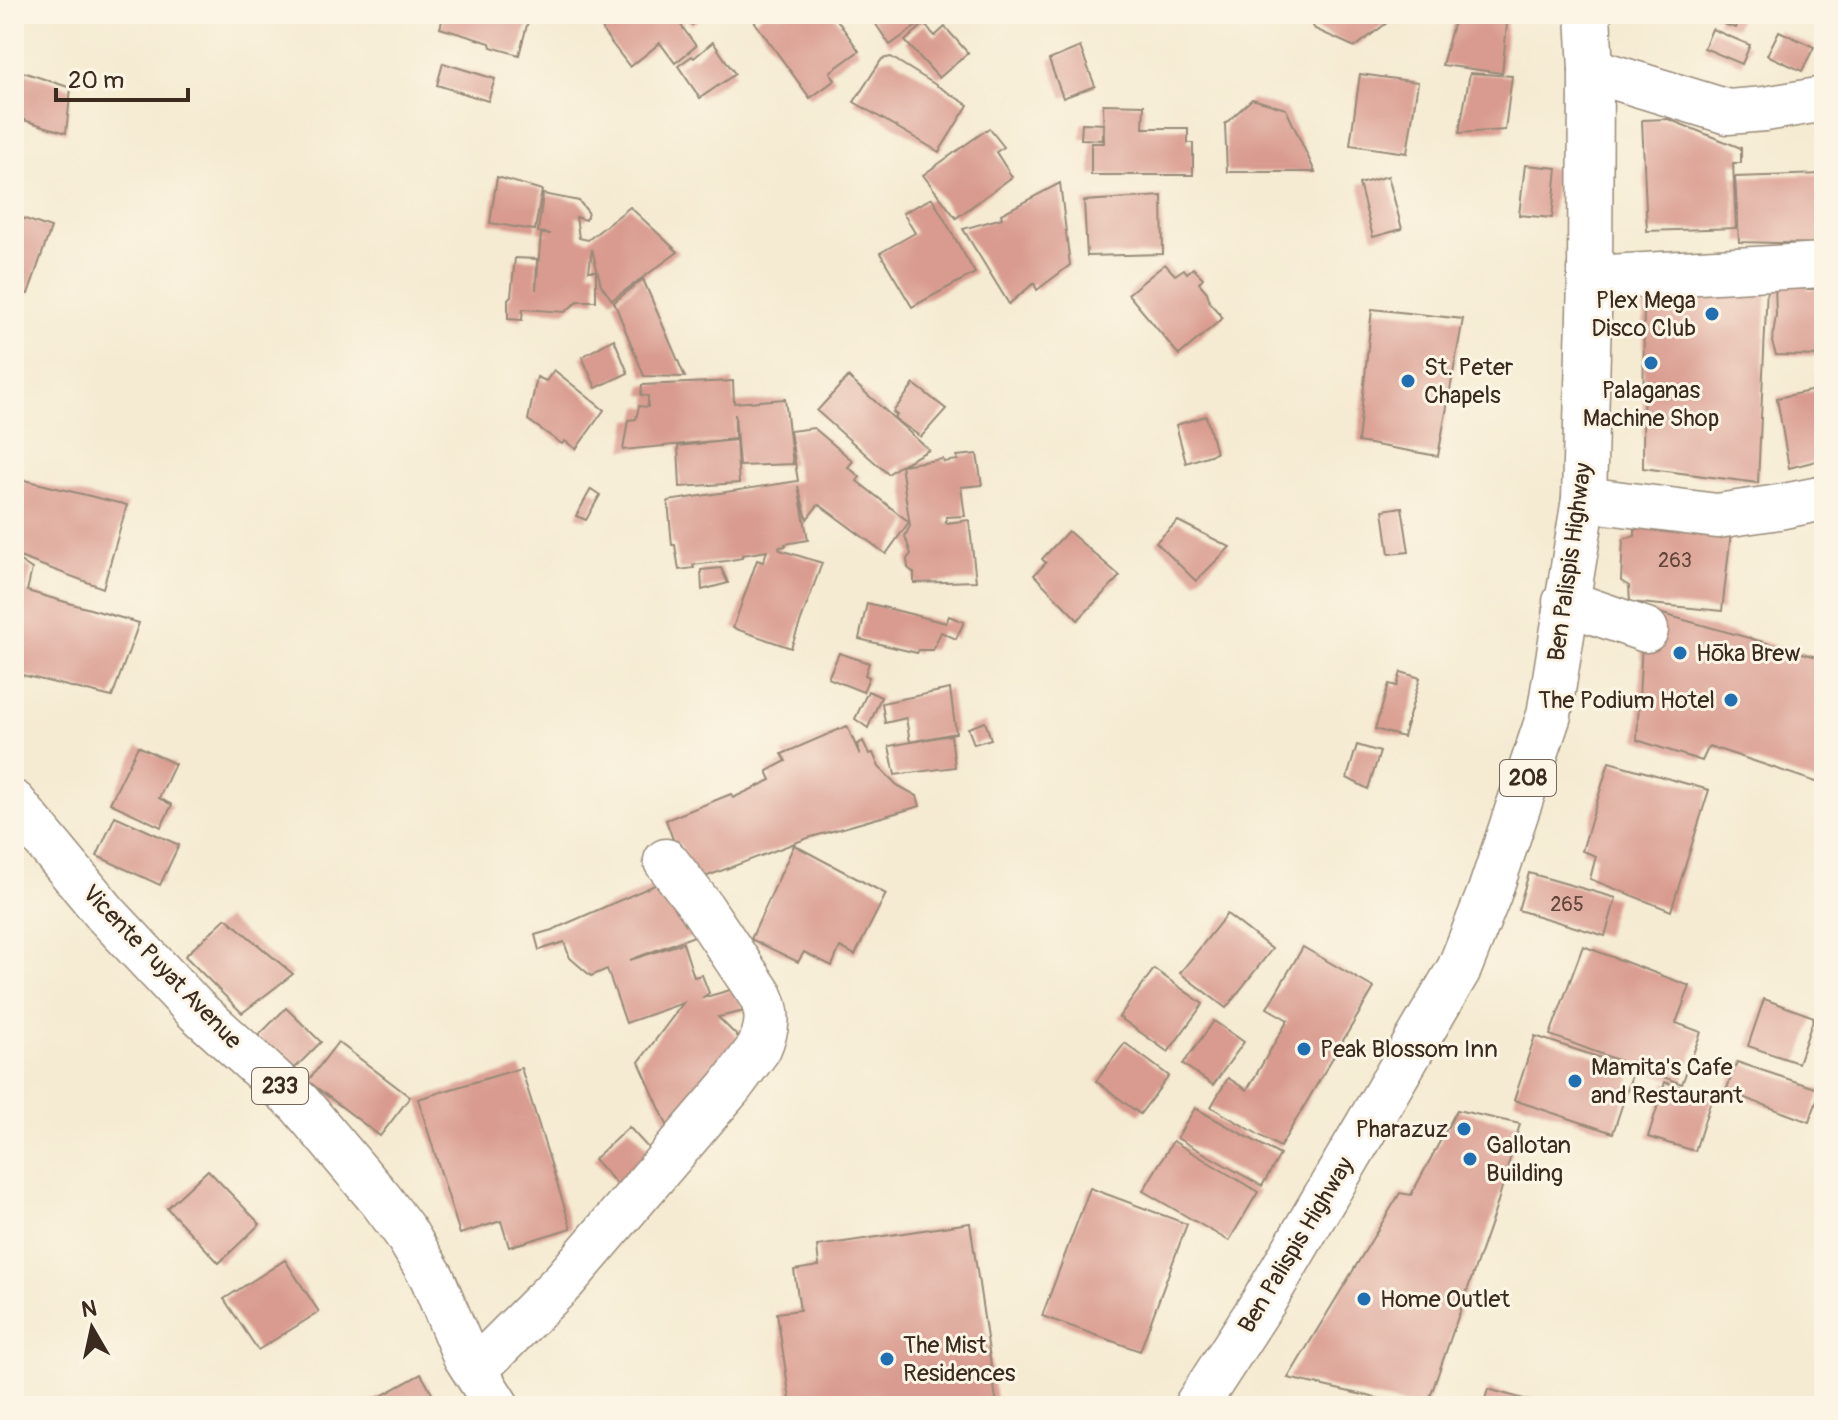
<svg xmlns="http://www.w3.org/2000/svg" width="1838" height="1420" font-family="Pangolin,sans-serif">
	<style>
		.building { fill: #d99b8f }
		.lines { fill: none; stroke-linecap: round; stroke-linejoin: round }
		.minor-casing { stroke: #988a78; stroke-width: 47 }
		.major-casing { stroke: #988a78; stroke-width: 47 }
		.minor { stroke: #fff; stroke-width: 44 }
		.major { stroke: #fff; stroke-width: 44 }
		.poi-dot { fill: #1f6fb2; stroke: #fcf5e5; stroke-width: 3 }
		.labels { text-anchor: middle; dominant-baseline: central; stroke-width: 6; stroke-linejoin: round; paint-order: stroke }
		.number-label { font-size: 20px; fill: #62463a }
		.shield { fill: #fcf5e5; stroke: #75675a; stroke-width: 2 }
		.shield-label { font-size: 22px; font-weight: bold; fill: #3b2a1e }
		.poi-label { font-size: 24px; fill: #3b2a1e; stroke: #fcf5e5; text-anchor: start }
		.street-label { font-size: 24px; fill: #3b2a1e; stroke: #fcf5e5 }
	</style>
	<rect width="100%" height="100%" fill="#fcf5e5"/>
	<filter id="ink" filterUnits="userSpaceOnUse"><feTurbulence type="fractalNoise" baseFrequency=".0125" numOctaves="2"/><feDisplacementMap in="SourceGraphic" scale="16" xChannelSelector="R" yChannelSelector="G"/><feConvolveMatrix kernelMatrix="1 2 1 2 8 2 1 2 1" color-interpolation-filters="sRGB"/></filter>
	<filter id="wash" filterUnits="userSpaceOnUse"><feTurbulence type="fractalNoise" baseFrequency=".006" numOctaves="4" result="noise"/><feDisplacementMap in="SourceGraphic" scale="32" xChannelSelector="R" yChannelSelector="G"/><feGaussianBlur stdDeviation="1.8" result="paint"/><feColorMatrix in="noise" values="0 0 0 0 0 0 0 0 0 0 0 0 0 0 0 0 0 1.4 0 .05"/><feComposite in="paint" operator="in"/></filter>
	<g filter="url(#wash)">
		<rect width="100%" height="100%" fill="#f5ebd2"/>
		<g id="blocks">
			<g class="building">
				<polygon points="444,14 530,14 519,55 491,47 490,43 440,28"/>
				<polygon points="598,14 695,14 700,19 692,25 686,19 680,24 696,46 675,63 660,43 630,67 604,33"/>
				<polygon points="763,14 833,14 859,51 830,72 835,80 810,98 754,21"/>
				<polygon points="869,14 927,14 929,17 890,45"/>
				<polygon points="1305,14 1389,14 1392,19 1355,47 1315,29"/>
				<polygon points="1456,14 1508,14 1502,73 1442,65"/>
				<polygon points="1720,14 1741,14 1736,28 1717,22"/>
				<polygon points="924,24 935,36 945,27 968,53 939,78 905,41"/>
				<polygon points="1712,29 1750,45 1742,64 1704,48"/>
				<polygon points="1779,31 1814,47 1802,71 1767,55"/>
				<polygon points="713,42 735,74 700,98 678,66 692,56 694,58"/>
				<polygon points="1080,47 1095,86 1063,98 1049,60"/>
				<polygon points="891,57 968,105 939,152 854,102 882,59"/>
				<polygon points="443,63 495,79 488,101 437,85"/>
				<polygon points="14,69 71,88 66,133 14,117"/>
				<polygon points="1470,73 1512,76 1505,130 1459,133"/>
				<polygon points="1360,74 1418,82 1407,153 1350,145"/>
				<polygon points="1252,99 1286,109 1315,172 1227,172 1225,124"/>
				<polygon points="1103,104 1144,105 1143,128 1188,128 1188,143 1193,143 1193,175 1091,175 1091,143 1104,143"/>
				<polygon points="1668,119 1741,148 1741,163 1733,163 1736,228 1647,231 1642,120"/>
				<polygon points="1082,123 1104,124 1102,140 1081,139"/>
				<polygon points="989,128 1004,147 996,152 1012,177 956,218 923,175"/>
				<polygon points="1525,165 1557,168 1552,218 1519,215"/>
				<polygon points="1824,174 1824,244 1739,242 1735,177"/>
				<polygon points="1388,176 1402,229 1373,237 1359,184"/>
				<polygon points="497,177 542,190 535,230 490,223"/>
				<polygon points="1060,183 1070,265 1037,290 1034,283 1009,304 963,229 1002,218 1001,214"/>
				<polygon points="543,194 579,201 588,212 586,220 576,217 579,238 588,240 630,207 678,252 612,300 601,285 592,249 589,271 596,271 596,301 578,301 565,312 523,309 522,320 508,319 508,299 511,296 515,258 537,259 536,290 541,234 551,234 538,232"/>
				<polygon points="1162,196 1163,254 1087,256 1084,201"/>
				<polygon points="932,198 975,273 912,307 880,253 915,233 903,213"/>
				<polygon points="14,215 51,228 28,294 14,289"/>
				<polygon points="1165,264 1175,275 1184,269 1187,273 1193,268 1203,278 1199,283 1207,292 1210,303 1223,318 1179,355 1128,294"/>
				<polygon points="643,279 685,377 644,376 614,302"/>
				<polygon points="1808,284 1808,289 1824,289 1824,356 1776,355 1772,342 1776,315 1775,285"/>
				<polygon points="1767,287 1758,483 1643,468 1644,291"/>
				<polygon points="1372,309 1463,319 1438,456 1358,442"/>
				<polygon points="614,339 628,373 596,388 582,357"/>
				<polygon points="554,370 604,410 576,449 565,441 562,444 528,420 537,377 546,381"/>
				<polygon points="848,377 929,450 901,465 943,459 944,462 958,460 957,456 977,454 982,485 961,487 965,516 946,517 946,523 969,520 976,581 914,583 914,573 908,568 907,559 911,554 905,536 910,526 901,465 888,474 817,411"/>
				<polygon points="733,381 734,403 785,399 793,464 739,466 735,414 735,439 623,450 628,420 636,419 639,406 648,407 648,396 641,395 642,385"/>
				<polygon points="914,384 946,409 921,437 894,418 897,415 893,412"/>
				<polygon points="1824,388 1824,459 1789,468 1777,398"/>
				<polygon points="1206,416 1216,453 1186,463 1176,425"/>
				<polygon points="814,428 853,461 848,467 860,477 857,481 909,522 886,554 821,506 818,505 807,519 798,486 808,540 785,544 786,546 779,547 780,550 822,563 791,648 733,628 757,560 763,562 767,551 742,555 742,558 726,561 693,565 694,568 679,570 675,545 672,545 668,501 798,481 790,431"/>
				<polygon points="736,440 739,483 680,487 678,446"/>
				<polygon points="24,480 127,505 103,588 14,555 14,528"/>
				<polygon points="591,489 600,495 586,520 576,516"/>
				<polygon points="1402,507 1409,552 1389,554 1383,510"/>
				<polygon points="1178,521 1230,547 1196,581 1156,542"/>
				<polygon points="1635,522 1731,532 1722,611 1630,602 1629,586 1621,581 1623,539 1635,536"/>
				<polygon points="1068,531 1120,576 1078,620 1034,575 1046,563 1042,559"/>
				<polygon points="14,557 32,569 27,591 139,623 112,697 14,673"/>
				<polygon points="721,568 728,583 702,590 701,570"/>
				<polygon points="867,603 946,623 949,616 964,622 956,639 941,632 933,650 919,650 917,653 859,639"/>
				<polygon points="1652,611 1824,659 1824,770 1819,783 1709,746 1702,761 1637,740 1642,640"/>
				<polygon points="839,653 869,663 865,675 869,677 863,692 828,678"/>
				<polygon points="1401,672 1420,678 1403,737 1375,729 1389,684 1397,686"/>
				<polygon points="950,689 956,733 910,742 906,718 885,723 882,703"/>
				<polygon points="868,691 881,697 868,728 855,719"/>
				<polygon points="985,722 991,739 974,744 968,728"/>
				<polygon points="847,726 860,755 857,745 863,741 869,754 873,753 879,767 877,765 897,785 917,796 920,806 808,838 697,880 679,843 675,845 666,820 731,794 733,798 771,780 767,771 786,761 782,754"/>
				<polygon points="951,735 955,767 895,775 889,746"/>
				<polygon points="1357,745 1380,752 1368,789 1347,778"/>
				<polygon points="138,746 175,764 159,798 172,805 161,827 110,803"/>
				<polygon points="1609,762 1709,790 1671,911 1590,879 1596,856 1582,851"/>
				<polygon points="115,816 179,845 160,885 97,856"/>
				<polygon points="794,845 886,894 855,955 840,947 832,966 804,952 798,962 751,939"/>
				<polygon points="1529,873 1616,898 1605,936 1518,910"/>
				<polygon points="673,877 697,935 630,960 683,943 694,977 702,975 709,993 702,998 734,989 745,1011 718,1017 742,1041 671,1134 639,1062 683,1003 626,1023 607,969 591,976 570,958 564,942 539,950 535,935 552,930"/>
				<polygon points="1227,914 1272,949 1226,1008 1180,973"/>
				<polygon points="226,918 293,974 242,1013 185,956"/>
				<polygon points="1583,946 1690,986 1676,1023 1701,1032 1682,1084 1550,1035"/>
				<polygon points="1303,947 1374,988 1280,1147 1211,1107 1228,1078 1247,1090 1288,1020 1267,1008"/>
				<polygon points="1154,969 1203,1004 1168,1052 1119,1017"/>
				<polygon points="1764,999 1814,1017 1798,1063 1748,1046"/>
				<polygon points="286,1008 321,1042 292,1071 257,1037"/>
				<polygon points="1214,1021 1244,1042 1213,1085 1183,1064"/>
				<polygon points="1535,1036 1634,1069 1613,1133 1514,1100"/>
				<polygon points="338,1042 410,1097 380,1136 308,1081"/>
				<polygon points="1125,1043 1169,1076 1140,1114 1096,1081"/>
				<polygon points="1737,1062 1821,1090 1809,1122 1726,1091"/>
				<polygon points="521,1068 571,1228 509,1247 501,1221 460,1234 418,1099"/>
				<polygon points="1665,1082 1712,1097 1695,1151 1648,1137"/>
				<polygon points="1195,1108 1280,1155 1262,1186 1177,1138"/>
				<polygon points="1457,1110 1520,1124 1496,1208 1427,1406 1412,1406 1288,1378 1400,1193 1411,1195"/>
				<polygon points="629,1127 661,1162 626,1194 594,1159"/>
				<polygon points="1173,1141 1258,1192 1229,1241 1143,1191"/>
				<polygon points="208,1170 260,1224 219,1263 167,1208"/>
				<polygon points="1090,1188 1187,1224 1140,1351 1042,1316"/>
				<polygon points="970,1223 997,1406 791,1406 777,1313 800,1310 794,1270 819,1266 817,1246"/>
				<polygon points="285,1260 319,1312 258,1350 224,1299"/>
				<polygon points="421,1374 439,1406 363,1406"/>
				<polygon points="1488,1389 1545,1405 1545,1406 1483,1406"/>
			</g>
		</g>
	</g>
	<g filter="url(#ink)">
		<use href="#blocks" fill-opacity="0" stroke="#988a78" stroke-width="2"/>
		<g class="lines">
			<defs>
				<g id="minor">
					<polyline points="1591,70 1728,112 1765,109 1824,99"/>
					<polyline points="1590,278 1824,265"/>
					<polyline points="1584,499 1717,516 1779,507 1824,498"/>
					<polyline points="1565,602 1646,630"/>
					<path d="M475,1370L564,1281L730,1087L759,1048C767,1029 770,1015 761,996L700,905L666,861"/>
				</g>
				<g id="major">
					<polyline points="14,803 106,914 197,1011 299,1103 381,1200 405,1232 432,1277 465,1356 497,1406"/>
					<polyline points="1196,1406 1264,1301 1459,969 1489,894 1549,715 1584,499 1590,278 1591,70 1588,14"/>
				</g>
			</defs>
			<use href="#minor" class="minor-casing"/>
			<use href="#major" class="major-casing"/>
			<use href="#minor" class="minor"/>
			<use href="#major" class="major"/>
		</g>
	</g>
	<g class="poi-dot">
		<circle cx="1712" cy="314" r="8"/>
		<circle cx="1651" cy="363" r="8"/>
		<circle cx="1408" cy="381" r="8"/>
		<circle cx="1680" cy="653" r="8"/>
		<circle cx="1731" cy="700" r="8"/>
		<circle cx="1304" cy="1049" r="8"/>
		<circle cx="1575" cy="1081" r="8"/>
		<circle cx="1464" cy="1129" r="8"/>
		<circle cx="1470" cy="1159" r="8"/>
		<circle cx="1364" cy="1299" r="8"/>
		<circle cx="887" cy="1359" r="8"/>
	</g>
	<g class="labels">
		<g class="number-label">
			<text x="1675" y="560">263</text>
			<text x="1567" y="904">265</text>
		</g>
		<g class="shield">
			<rect x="1500" y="760" width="56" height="36" rx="6"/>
			<rect x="252" y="1068" width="56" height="36" rx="6"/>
		</g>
		<g class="shield-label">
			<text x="1528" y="778">208</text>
			<text x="280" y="1086">233</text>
		</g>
		<g class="poi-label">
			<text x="1696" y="300" text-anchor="end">Plex Mega<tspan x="1696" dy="28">Disco Club</tspan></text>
			<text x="1424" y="367">St. Peter<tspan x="1424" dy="28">Chapels</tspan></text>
			<text x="1651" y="390" text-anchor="middle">Palaganas<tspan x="1651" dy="28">Machine Shop</tspan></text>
			<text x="1696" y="653">Hōka Brew</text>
			<text x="1715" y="700" text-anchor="end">The Podium Hotel</text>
			<text x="1320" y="1049">Peak Blossom Inn</text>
			<text x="1591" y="1067">Mamita's Cafe<tspan x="1591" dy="28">and Restaurant</tspan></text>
			<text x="1448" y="1129" text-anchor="end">Pharazuz</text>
			<text x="1486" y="1145">Gallotan<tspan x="1486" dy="28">Building</tspan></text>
			<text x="1380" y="1299">Home Outlet</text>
			<text x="903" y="1345">The Mist<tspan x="903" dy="28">Residences</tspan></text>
		</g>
		<g class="street-label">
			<text transform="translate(1570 562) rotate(-82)">Ben Palispis Highway</text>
			<text transform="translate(162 967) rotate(46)">Vicente Puyat Avenue</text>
			<text transform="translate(1296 1245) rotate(-59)">Ben Palispis Highway</text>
		</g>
	</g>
	<rect width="1838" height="1420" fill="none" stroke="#fcf5e5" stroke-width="48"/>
	<g transform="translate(92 1328) rotate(351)" stroke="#fcf5e5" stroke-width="6" paint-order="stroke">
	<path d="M0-6L14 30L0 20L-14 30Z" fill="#3b2a1e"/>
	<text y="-12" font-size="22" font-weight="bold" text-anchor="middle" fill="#3b2a1e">N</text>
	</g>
	<path d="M56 88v12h132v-12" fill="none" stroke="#3b2a1e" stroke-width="4"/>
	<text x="68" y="88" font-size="24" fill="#3b2a1e" stroke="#fcf5e5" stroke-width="6" paint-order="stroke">20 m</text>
</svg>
